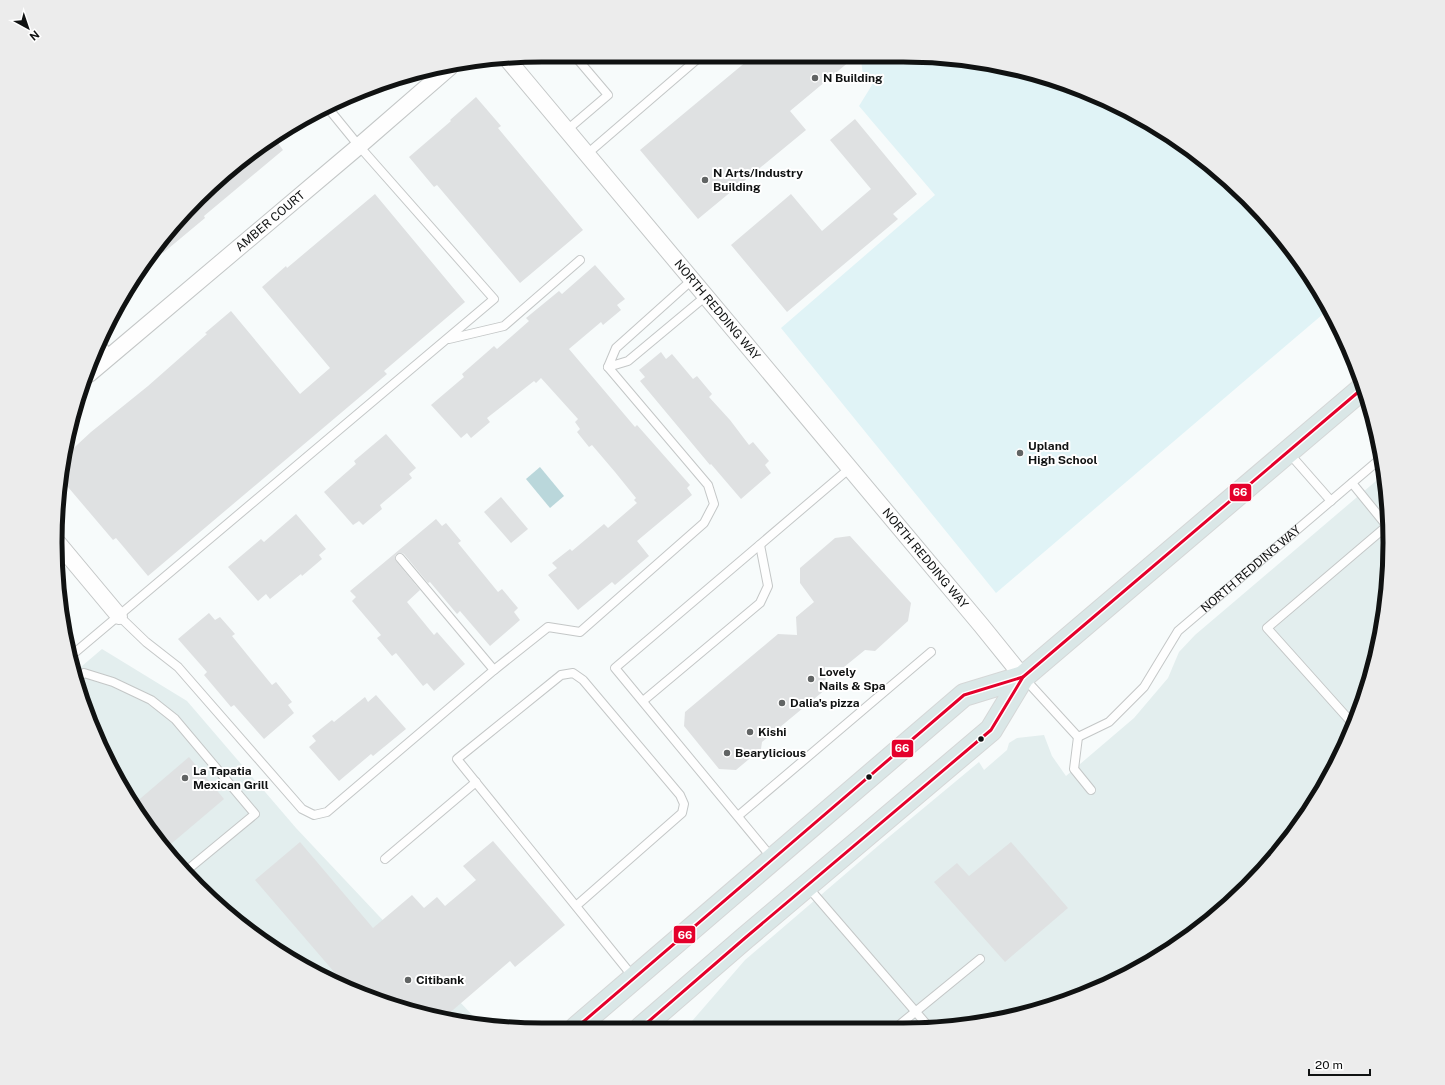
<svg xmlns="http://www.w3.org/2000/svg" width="1445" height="1085" font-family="'Public Sans',sans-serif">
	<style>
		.built { fill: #e3eeee }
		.green { fill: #e0f3f6 }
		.water { fill: #bad7db }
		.building { fill: #dfe1e2 }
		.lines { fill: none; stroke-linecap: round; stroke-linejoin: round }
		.service-casing { stroke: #c4c7c7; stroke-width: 10 }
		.minor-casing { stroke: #c4c7c7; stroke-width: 18 }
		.primary-casing { stroke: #d5d7d7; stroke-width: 24 }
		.service { stroke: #fefefe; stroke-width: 8 }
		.minor { stroke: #fefefe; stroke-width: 16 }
		.primary { stroke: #dae7e7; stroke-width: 22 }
		.bus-1-casing { stroke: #fff; stroke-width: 6 }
		.bus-1 { stroke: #e4002b; stroke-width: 3 }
		.poi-dot { fill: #616464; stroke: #fff; stroke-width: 1.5 }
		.bus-dot { fill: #101212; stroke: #fff; stroke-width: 1.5 }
		.labels { text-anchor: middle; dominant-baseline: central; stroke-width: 4; stroke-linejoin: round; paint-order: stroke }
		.poi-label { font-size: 12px; font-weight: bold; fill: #101212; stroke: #fff; text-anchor: start }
		.street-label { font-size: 12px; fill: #101212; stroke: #fff }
		.rim { fill: none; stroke: #101212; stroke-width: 5 }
		.line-badge { stroke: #fff; stroke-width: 1.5 }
		.badge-label { font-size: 11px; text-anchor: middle; font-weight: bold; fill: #fff }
	</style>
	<rect width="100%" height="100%" fill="#f7fbfb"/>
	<g class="built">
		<polygon points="1383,475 1389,511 1386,606 1364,699 1325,786 1269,864 1199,929 1089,993 966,1026 686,1028 745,960 878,846 979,762 984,770 1007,750 1009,743 1017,738 1044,735 1052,756 1066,776 1134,718 1168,678 1179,652 1195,635"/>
		<polygon points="102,649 187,701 296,828 476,1019 473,1022 386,1004 299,965 221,909 156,839 105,758 81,699 75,672"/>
	</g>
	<polygon class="green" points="857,56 934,56 1028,72 1089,92 1173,137 1247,198 1289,246 1329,309 996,593 781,328 935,195 859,106 872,85 863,75 861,60"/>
	<polygon class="water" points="540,467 564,496 550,508 526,479"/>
	<g class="building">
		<polygon points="753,56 856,56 790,111 806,130 698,219 640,150"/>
		<polygon points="476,97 501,126 498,128 583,230 520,283 437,185 434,187 409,157 451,121 450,120"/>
		<polygon points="855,119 917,194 893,214 898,219 787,312 731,245 791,194 822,231 871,189 830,140"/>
		<polygon points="275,139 283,150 204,216 205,218 163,253 157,247 198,198"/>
		<polygon points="375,194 465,302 384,371 387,374 148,576 116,538 113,540 62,480 64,457 91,432 148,386 207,334 205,333 231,311 300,394 330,368 262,287 286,266 287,268"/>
		<polygon points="595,265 625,299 617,305 621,310 603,325 601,322 569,349 635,427 637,425 690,485 687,488 692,495 637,541 649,556 615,585 612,582 578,610 548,575 557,568 552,563 570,549 572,551 604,524 608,528 637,503 634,500 636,498 615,472 592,445 589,447 577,432 580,429 575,422 578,419 541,378 536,383 534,381 487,418 490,422 471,438 467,433 461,438 431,405 464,377 462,374 494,346 497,349 529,321 526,318 559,291 562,294"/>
		<polygon points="661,352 666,359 672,354 693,379 697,376 712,394 709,397 730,420 749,445 753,442 769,461 765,465 771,473 741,499 711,464 710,465 640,381 645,377 639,370"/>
		<polygon points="386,434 416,468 409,474 412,478 380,505 382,509 363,525 359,521 353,525 324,492 356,464 354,461"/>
		<polygon points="501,497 528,529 511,543 484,512"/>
		<polygon points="296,514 326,549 319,555 322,559 302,576 301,574 270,599 266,594 258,601 228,567 261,539 264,542"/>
		<polygon points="436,519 442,526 446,523 461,541 458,543 498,592 502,589 518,608 514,612 520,620 490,646 460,611 457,614 430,582 428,583 404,554 402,553 397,554 395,556 396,561 420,590 407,602 434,635 437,632 465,664 434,691 427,683 423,686 396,653 392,656 377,638 381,635 352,601 356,597 350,591"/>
		<polygon points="850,536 911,603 908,621 875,651 865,650 844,667 825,667 826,689 762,742 761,749 736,770 719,769 684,726 685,712 778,634 797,635 796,617 814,602 800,583 800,568 835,538"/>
		<polygon points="209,613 215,620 220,617 235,634 232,636 272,685 276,682 292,702 288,705 294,713 264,739 234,705 231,707 204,675 207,672 178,639"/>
		<polygon points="376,695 406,729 373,756 371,754 339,781 309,747 316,741 312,736 332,720 334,722 365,697 368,702"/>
		<polygon points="189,757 224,799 165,849 156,839 134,804"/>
		<polygon points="493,841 565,925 515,967 510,961 446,1016 386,1004 347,987 255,880 300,842 373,928 412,895 424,908 437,897 445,906 476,880 463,866"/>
		<polygon points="1011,842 1068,908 1005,962 934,882 957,863 969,876"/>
	</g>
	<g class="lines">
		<defs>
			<g id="service">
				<polyline points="567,130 608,95 574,55"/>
				<polyline points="587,154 702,55"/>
				<polyline points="693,279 616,348 608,367 628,361 706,296"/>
				<polyline points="449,339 504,326 580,260"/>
				<polyline points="100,343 111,356"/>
				<polyline points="1288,452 1331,501"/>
				<polyline points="1352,483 1387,526"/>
				<polyline points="400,558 494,670"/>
				<polyline points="119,616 146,642 178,667 302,809 314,815 327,812 494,670 548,627 580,632 704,523 714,504 708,485 608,367"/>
				<polyline points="72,655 494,299 359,146 328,108"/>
				<path id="s1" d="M1024,678L1078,737L1109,722L1144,687L1178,631L1380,459"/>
				<polyline points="77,679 84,673 113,682 151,700 175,719 255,814 186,871"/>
				<polyline points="643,701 760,603 768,586 760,545"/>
				<polyline points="1353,724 1267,628 1388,525"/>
				<polyline points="1078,737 1074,769 1091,790"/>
				<polyline points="738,816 931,652"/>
				<polyline points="772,858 615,668 850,468"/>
				<polyline points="385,859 476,782"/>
				<polyline points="807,886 928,1026"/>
				<polyline points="576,906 682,813 684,804 680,795 583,680 573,673 561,675 457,759 634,978"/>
				<polyline points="898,1026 980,959"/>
			</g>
			<g id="minor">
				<path id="s2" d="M508,60L981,625L1023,677"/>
				<path id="s3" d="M89,374L359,146L450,67"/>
				<polyline points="58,543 119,616"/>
			</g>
			<g id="primary">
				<polyline points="576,1028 964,695 1023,677"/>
				<polyline points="641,1028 745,938 991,730 1023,677 1363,388"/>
			</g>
		</defs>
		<use href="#service" class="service-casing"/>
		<use href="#minor" class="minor-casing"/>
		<use href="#primary" class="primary-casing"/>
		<use href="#service" class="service"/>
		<use href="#minor" class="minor"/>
		<use href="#primary" class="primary"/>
		<defs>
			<g id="bus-1">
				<polyline points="576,1028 964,695 1023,677"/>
				<polyline points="641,1028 745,938 991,730 1023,677 1363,388"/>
			</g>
		</defs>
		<use href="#bus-1" class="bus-1-casing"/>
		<use href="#bus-1" class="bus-1"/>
	</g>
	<g class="poi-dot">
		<circle cx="815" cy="78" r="4"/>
		<circle cx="705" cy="180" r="4"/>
		<circle cx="1020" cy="453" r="4"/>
		<circle cx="811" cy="679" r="4"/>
		<circle cx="782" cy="703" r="4"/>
		<circle cx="750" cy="732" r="4"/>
		<circle cx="727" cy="753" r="4"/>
		<circle cx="185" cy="778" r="4"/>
		<circle cx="408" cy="980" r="4"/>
	</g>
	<g class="bus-dot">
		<circle cx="981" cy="739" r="3.5"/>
		<circle cx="869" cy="777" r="3.5"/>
	</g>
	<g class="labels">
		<g class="poi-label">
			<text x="823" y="78">N Building</text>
			<text x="713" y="173">N Arts/Industry<tspan x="713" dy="14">Building</tspan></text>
			<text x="1028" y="446">Upland<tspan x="1028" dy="14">High School</tspan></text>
			<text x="819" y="672">Lovely<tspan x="819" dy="14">Nails &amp; Spa</tspan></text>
			<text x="790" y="703">Dalia's pizza</text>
			<text x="758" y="732">Kishi</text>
			<text x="735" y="753">Bearylicious</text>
			<text x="193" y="771">La Tapatia<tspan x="193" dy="14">Mexican Grill</tspan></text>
			<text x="416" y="980">Citibank</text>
		</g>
		<g class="street-label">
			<text stroke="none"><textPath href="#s3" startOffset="237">AMBER COURT</textPath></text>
			<text stroke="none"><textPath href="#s2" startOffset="326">NORTH REDDING WAY</textPath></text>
			<text stroke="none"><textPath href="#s2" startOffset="650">NORTH REDDING WAY</textPath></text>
			<text stroke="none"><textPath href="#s1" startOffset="325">NORTH REDDING WAY</textPath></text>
		</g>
	</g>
	<path d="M0 0H1445V1085H0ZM542 62H903A480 480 0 0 1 1383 542V543A480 480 0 0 1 903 1023H542A480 480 0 0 1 62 543V542A480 480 0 0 1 542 62Z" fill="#ececec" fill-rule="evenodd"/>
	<path class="rim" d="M542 62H903A480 480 0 0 1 1383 542V543A480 480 0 0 1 903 1023H542A480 480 0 0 1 62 543V542A480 480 0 0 1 542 62Z"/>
	<g class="line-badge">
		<rect x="1229" y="483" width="23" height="19" rx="4" fill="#e4002b"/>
		<rect x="891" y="739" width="23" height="19" rx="4" fill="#e4002b"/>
		<rect x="673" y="925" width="23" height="19" rx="4" fill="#e4002b"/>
	</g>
	<g class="badge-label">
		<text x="1240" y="496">66</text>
		<text x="902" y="752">66</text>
		<text x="685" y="939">66</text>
	</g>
	<g transform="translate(28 28) rotate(140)" stroke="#ffffff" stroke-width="3" paint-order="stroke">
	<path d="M0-3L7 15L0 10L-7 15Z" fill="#101212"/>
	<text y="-6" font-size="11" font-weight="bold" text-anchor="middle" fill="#101212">N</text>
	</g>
	<path d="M1309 1069v6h61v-6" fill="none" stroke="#101212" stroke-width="2"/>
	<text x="1315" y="1069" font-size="12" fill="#101212" stroke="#ffffff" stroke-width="3" paint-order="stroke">20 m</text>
</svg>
